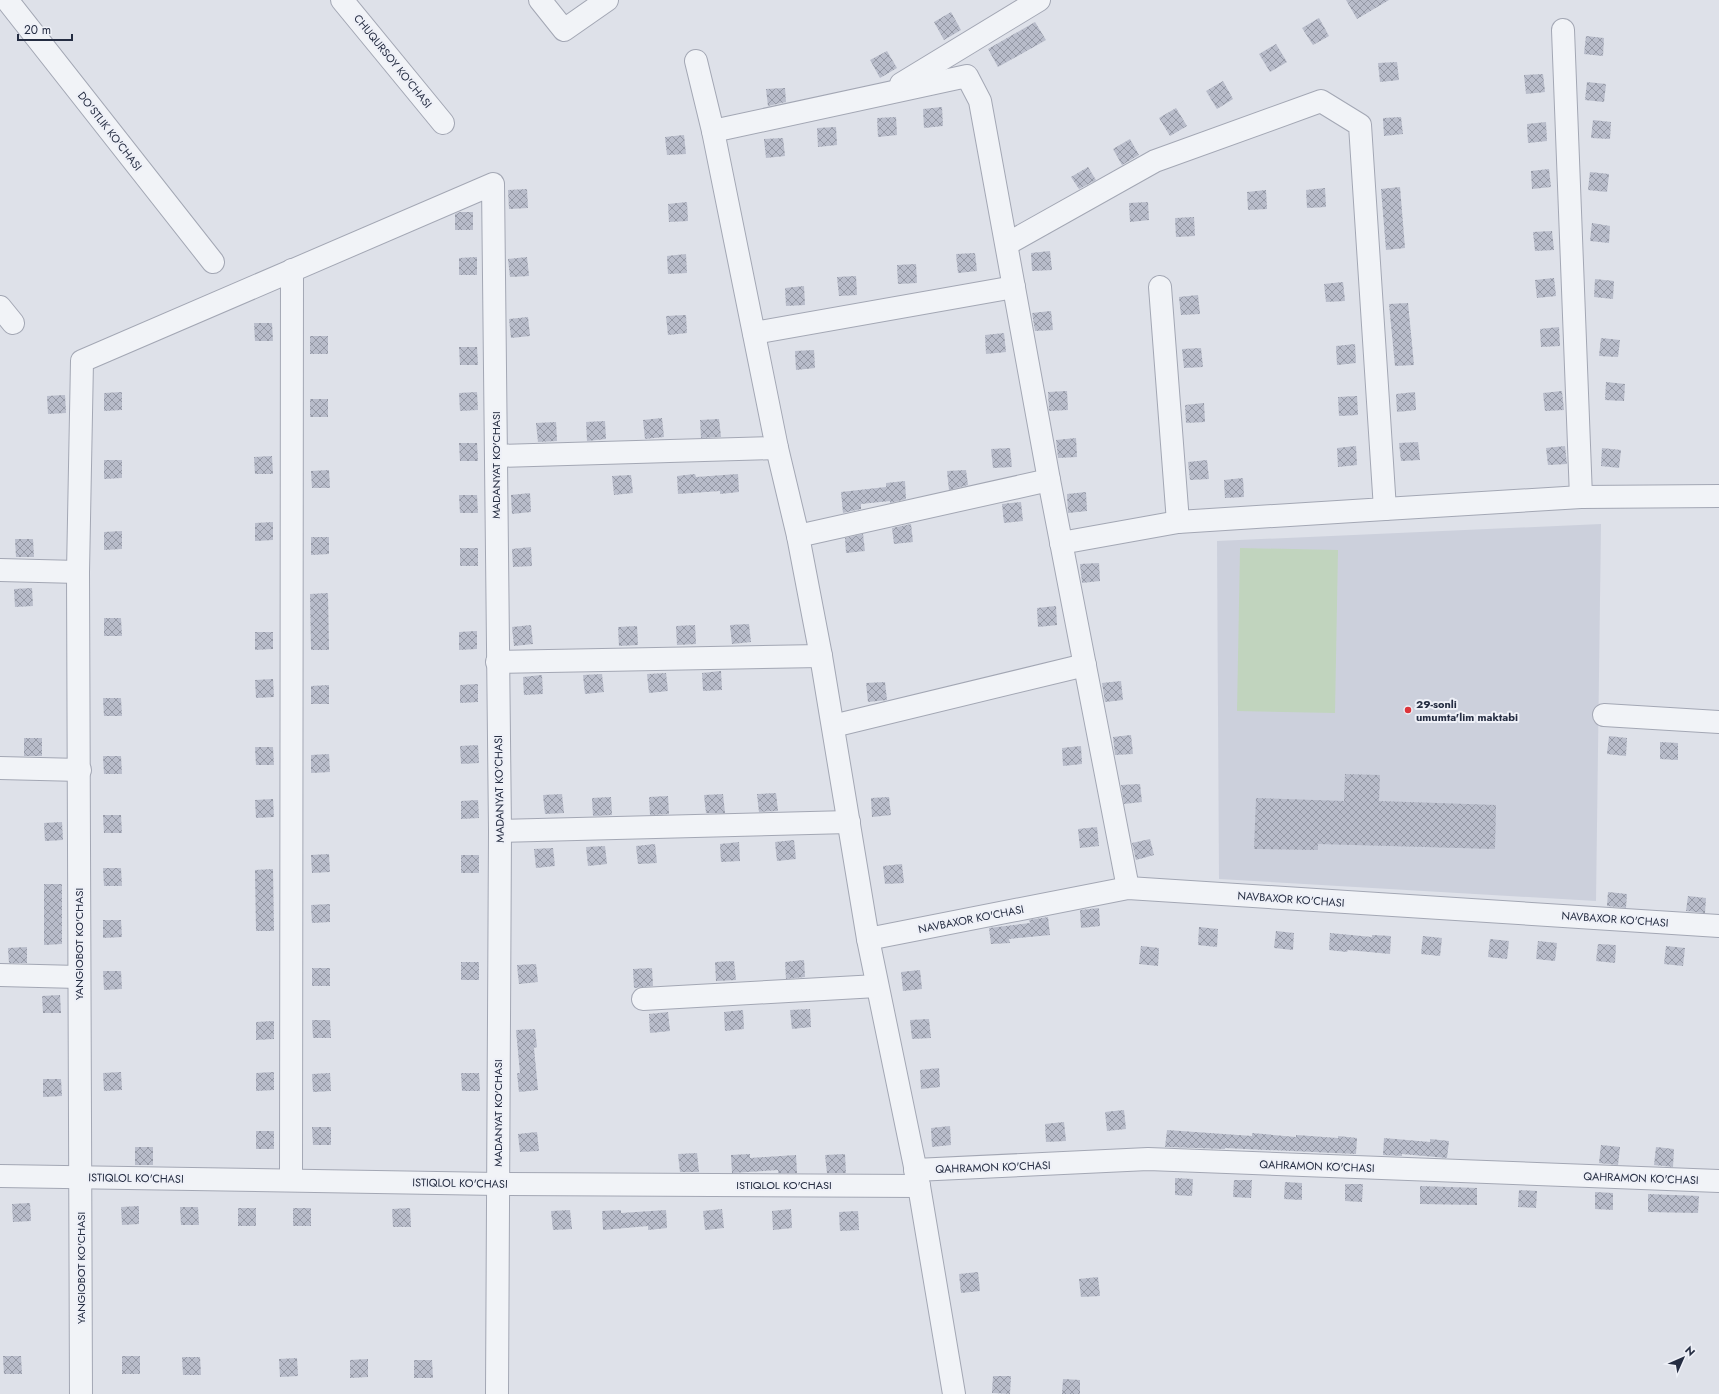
<svg xmlns="http://www.w3.org/2000/svg" width="1719" height="1394" font-family="Jost,sans-serif">
	<style>
		.built { fill: #ccd0dc }
		.park { fill: #c1d4be }
		.building { fill: url(#building-cross-hatch) }
		.lines { fill: none; stroke-linecap: round; stroke-linejoin: round }
		.minor-casing { stroke: #a3a7b4; stroke-width: 24 }
		.minor { stroke: #f1f3f7; stroke-width: 22 }
		.poi-dot { fill: #dd353b; stroke: #eef0f7; stroke-width: 1.5 }
		.labels { text-anchor: middle; dominant-baseline: central; stroke-width: 4; stroke-linejoin: round; paint-order: stroke }
		.street-label { font-size: 11px; fill: #252d42; stroke: #eef0f7 }
		.poi-label { font-size: 11px; font-weight: bold; fill: #252d42; stroke: #eef0f7; text-anchor: start }
	</style>
	<defs>
		<pattern id="building-cross-hatch" width="8" height="8" patternUnits="userSpaceOnUse"><rect width="8" height="8" fill="#b8bcca"/><path d="M0 0l8 8M0 8l8-8" fill="none" stroke="#9599a6"/></pattern>
	</defs>
	<rect width="100%" height="100%" fill="#dee1e9"/>
	<polygon class="built" points="1601,524 1596,901 1219,879 1217,541"/>
	<polygon class="park" points="1240,548 1338,550 1335,713 1237,711"/>
	<g class="building">
		<polygon points="1346,0 1389,0 1357,19"/>
		<polygon points="951,12 961,30 944,40 934,22"/>
		<polygon points="1319,18 1329,36 1313,45 1302,28"/>
		<polygon points="1035,22 1046,40 998,67 988,49"/>
		<polygon points="1586,36 1604,38 1603,56 1584,54"/>
		<polygon points="1276,44 1287,62 1270,72 1259,54"/>
		<polygon points="887,51 897,68 880,78 870,60"/>
		<polygon points="1397,62 1399,80 1380,82 1378,63"/>
		<polygon points="1543,74 1545,92 1526,94 1524,75"/>
		<polygon points="1223,81 1233,99 1217,109 1206,91"/>
		<polygon points="1587,82 1606,84 1604,102 1585,100"/>
		<polygon points="785,88 786,102 768,106 766,89"/>
		<polygon points="942,107 943,126 924,128 923,109"/>
		<polygon points="1176,108 1187,126 1170,136 1159,118"/>
		<polygon points="896,117 897,135 878,137 877,118"/>
		<polygon points="1401,117 1403,134 1384,136 1383,118"/>
		<polygon points="1593,120 1611,122 1610,139 1591,138"/>
		<polygon points="1546,122 1547,141 1528,143 1527,124"/>
		<polygon points="836,127 837,145 818,147 817,128"/>
		<polygon points="684,135 686,154 667,155 665,137"/>
		<polygon points="783,138 785,156 766,158 764,139"/>
		<polygon points="1130,139 1139,155 1122,165 1113,149"/>
		<polygon points="1088,167 1096,180 1079,189 1071,177"/>
		<polygon points="1549,169 1551,187 1532,189 1531,171"/>
		<polygon points="1590,172 1609,174 1607,192 1588,190"/>
		<polygon points="1400,187 1405,248 1386,250 1381,189"/>
		<polygon points="1325,188 1326,207 1307,208 1306,190"/>
		<polygon points="527,189 528,208 509,209 508,190"/>
		<polygon points="1266,190 1267,209 1248,210 1247,192"/>
		<polygon points="687,202 688,221 669,222 668,204"/>
		<polygon points="1148,202 1149,220 1130,222 1129,203"/>
		<polygon points="460,212 473,212 473,230 455,230 455,214"/>
		<polygon points="1194,217 1195,236 1176,237 1175,218"/>
		<polygon points="1592,223 1610,226 1609,243 1590,241"/>
		<polygon points="1552,231 1554,250 1535,251 1533,232"/>
		<polygon points="1050,251 1052,270 1032,271 1031,253"/>
		<polygon points="975,253 977,271 958,273 956,254"/>
		<polygon points="686,254 687,273 668,274 667,256"/>
		<polygon points="477,257 477,275 459,275 459,258"/>
		<polygon points="527,257 529,276 510,277 508,259"/>
		<polygon points="916,264 917,283 898,284 897,265"/>
		<polygon points="856,276 857,295 839,296 837,277"/>
		<polygon points="1554,278 1556,296 1537,298 1535,280"/>
		<polygon points="1595,279 1614,281 1613,299 1594,297"/>
		<polygon points="1343,282 1345,301 1326,302 1324,284"/>
		<polygon points="804,286 805,305 786,306 785,288"/>
		<polygon points="1198,295 1200,314 1181,315 1179,297"/>
		<polygon points="1408,303 1414,365 1395,366 1389,304"/>
		<polygon points="1051,311 1053,330 1035,331 1032,313"/>
		<polygon points="686,315 687,333 668,335 666,316"/>
		<polygon points="528,317 530,336 511,338 509,319"/>
		<polygon points="254,323 272,323 273,341 255,341"/>
		<polygon points="1559,327 1560,346 1541,347 1540,329"/>
		<polygon points="1004,333 1006,352 986,354 985,335"/>
		<rect x="310" y="336" width="18" height="18"/>
		<polygon points="1601,338 1620,340 1618,357 1599,356"/>
		<polygon points="1355,344 1356,363 1337,365 1336,346"/>
		<polygon points="459,347 477,347 478,365 460,365"/>
		<polygon points="1201,348 1203,367 1184,368 1182,349"/>
		<polygon points="814,350 815,368 796,370 795,351"/>
		<polygon points="1606,382 1625,384 1624,401 1605,400"/>
		<polygon points="1067,391 1068,410 1049,411 1048,392"/>
		<polygon points="1562,391 1564,410 1545,411 1543,393"/>
		<polygon points="122,392 122,410 104,411 104,393"/>
		<polygon points="477,392 478,410 460,411 459,393"/>
		<polygon points="1415,392 1416,410 1397,412 1396,394"/>
		<polygon points="65,395 66,413 48,414 47,396"/>
		<polygon points="1357,396 1358,415 1339,416 1338,397"/>
		<rect x="310" y="399" width="18" height="18"/>
		<polygon points="1204,403 1205,422 1186,423 1185,405"/>
		<polygon points="662,418 664,437 645,439 643,420"/>
		<polygon points="719,419 721,437 701,438 700,420"/>
		<polygon points="605,421 606,439 587,441 586,422"/>
		<polygon points="556,422 557,441 538,442 536,423"/>
		<polygon points="1076,438 1077,457 1058,458 1056,440"/>
		<polygon points="1418,442 1420,460 1401,461 1399,443"/>
		<polygon points="459,443 477,443 478,461 460,461"/>
		<polygon points="1356,446 1357,465 1338,467 1337,448"/>
		<polygon points="1565,446 1567,464 1548,465 1546,448"/>
		<polygon points="1010,448 1012,467 993,468 991,449"/>
		<polygon points="1602,448 1621,450 1619,468 1601,466"/>
		<polygon points="272,456 273,474 255,474 254,457"/>
		<polygon points="104,460 122,460 122,478 104,479"/>
		<polygon points="1207,460 1209,479 1190,480 1188,462"/>
		<polygon points="329,470 330,488 312,488 311,471"/>
		<polygon points="966,470 968,485 949,490 947,471"/>
		<polygon points="695,474 696,477 738,474 739,492 720,494 720,491 678,494 677,476"/>
		<polygon points="631,475 633,493 614,495 612,476"/>
		<polygon points="1243,478 1244,497 1225,498 1224,480"/>
		<polygon points="905,481 906,499 890,503 890,501 861,504 861,509 843,513 841,492 886,487 886,483"/>
		<polygon points="1086,492 1087,511 1068,513 1067,494"/>
		<polygon points="530,493 531,512 512,514 511,495"/>
		<polygon points="459,495 477,495 478,513 460,513"/>
		<polygon points="1021,502 1023,521 1004,523 1002,504"/>
		<polygon points="273,522 273,540 255,541 255,523"/>
		<polygon points="911,524 913,542 894,544 892,528"/>
		<polygon points="122,531 122,549 104,550 104,532"/>
		<polygon points="863,534 865,551 846,553 845,538"/>
		<polygon points="311,537 329,537 329,554 311,555"/>
		<polygon points="15,539 33,539 34,557 16,557"/>
		<polygon points="531,547 532,566 513,567 512,549"/>
		<rect x="460" y="548" width="18" height="18"/>
		<polygon points="1099,563 1100,581 1082,583 1080,564"/>
		<polygon points="32,588 33,606 15,607 14,589"/>
		<polygon points="328,593 329,650 311,650 310,594"/>
		<polygon points="1056,606 1057,625 1038,627 1037,608"/>
		<polygon points="104,618 121,618 122,636 104,636"/>
		<polygon points="749,624 751,642 732,644 730,625"/>
		<polygon points="531,625 533,644 514,646 512,627"/>
		<polygon points="695,625 696,644 677,645 676,626"/>
		<polygon points="637,626 638,645 619,646 618,627"/>
		<polygon points="477,631 477,649 459,650 459,632"/>
		<polygon points="255,632 273,632 273,649 255,650"/>
		<polygon points="721,671 722,690 703,691 702,673"/>
		<polygon points="666,673 668,691 649,693 647,674"/>
		<polygon points="602,674 604,692 585,694 583,675"/>
		<polygon points="542,675 543,694 524,695 523,677"/>
		<polygon points="273,679 274,697 256,698 255,680"/>
		<polygon points="1121,681 1123,700 1105,702 1102,683"/>
		<polygon points="885,682 887,700 868,702 866,683"/>
		<polygon points="478,684 478,702 460,703 460,685"/>
		<polygon points="329,685 329,704 311,704 311,686"/>
		<polygon points="103,698 121,698 122,716 104,716"/>
		<polygon points="1131,735 1133,754 1115,755 1113,737"/>
		<polygon points="1609,736 1627,738 1626,756 1607,754"/>
		<rect x="24" y="738" width="18" height="18"/>
		<polygon points="1660,742 1678,743 1678,760 1660,759"/>
		<polygon points="478,745 479,763 461,764 460,746"/>
		<polygon points="1081,746 1082,764 1063,766 1062,748"/>
		<polygon points="255,747 273,747 274,765 256,765"/>
		<polygon points="329,754 330,772 311,773 311,755"/>
		<polygon points="103,756 121,756 122,774 104,774"/>
		<polygon points="1345,774 1380,775 1379,801 1496,805 1495,849 1318,844 1318,850 1254,849 1256,798 1344,801"/>
		<polygon points="1140,784 1142,802 1124,804 1121,785"/>
		<polygon points="776,793 778,811 759,812 757,794"/>
		<polygon points="562,794 564,813 545,814 543,795"/>
		<polygon points="723,794 725,813 706,813 704,795"/>
		<polygon points="668,796 669,814 650,815 649,797"/>
		<polygon points="611,797 612,815 593,816 592,798"/>
		<polygon points="889,797 891,815 872,817 871,798"/>
		<polygon points="273,799 274,817 256,818 255,800"/>
		<polygon points="478,800 479,818 461,819 461,801"/>
		<polygon points="103,815 121,815 122,833 104,833"/>
		<polygon points="62,822 63,840 45,841 44,823"/>
		<polygon points="1097,827 1099,846 1080,848 1078,829"/>
		<polygon points="1150,839 1154,855 1136,860 1132,843"/>
		<polygon points="794,840 796,859 777,861 775,842"/>
		<polygon points="739,842 740,861 721,862 720,844"/>
		<polygon points="655,844 657,863 638,864 636,846"/>
		<polygon points="605,846 607,864 588,866 586,847"/>
		<polygon points="553,848 555,866 536,868 534,849"/>
		<polygon points="329,854 330,872 312,873 311,855"/>
		<rect x="461" y="855" width="18" height="18"/>
		<polygon points="902,864 904,883 885,884 883,866"/>
		<polygon points="103,868 121,868 122,886 104,886"/>
		<polygon points="273,869 274,931 256,931 255,870"/>
		<polygon points="44,884 62,884 62,944 44,945"/>
		<polygon points="1608,892 1627,894 1626,908 1607,906"/>
		<polygon points="1688,896 1706,898 1705,913 1686,911"/>
		<polygon points="330,904 330,922 312,923 311,905"/>
		<polygon points="1099,908 1100,926 1081,928 1080,910"/>
		<polygon points="1048,917 1050,935 1009,939 1010,943 991,944 989,928 1030,923 1029,920"/>
		<polygon points="103,920 121,920 122,937 103,938"/>
		<polygon points="1199,927 1218,929 1217,947 1198,945"/>
		<polygon points="1276,931 1294,933 1293,950 1274,948"/>
		<polygon points="1330,933 1372,937 1372,935 1391,936 1390,954 1348,950 1347,952 1329,950"/>
		<polygon points="1423,936 1442,938 1440,956 1421,954"/>
		<polygon points="1490,939 1509,941 1507,959 1488,957"/>
		<polygon points="1538,941 1557,943 1555,961 1536,959"/>
		<polygon points="1598,944 1616,945 1615,963 1596,961"/>
		<polygon points="1141,946 1159,948 1158,966 1139,964"/>
		<polygon points="1666,946 1685,948 1683,966 1664,964"/>
		<polygon points="27,947 27,963 9,963 8,948"/>
		<polygon points="804,960 805,977 786,979 785,962"/>
		<polygon points="734,961 736,980 716,981 715,962"/>
		<rect x="461" y="962" width="18" height="18"/>
		<polygon points="536,964 538,982 519,984 517,965"/>
		<rect x="312" y="968" width="18" height="18"/>
		<polygon points="652,968 653,986 634,988 633,969"/>
		<polygon points="920,970 922,989 903,991 901,972"/>
		<polygon points="103,971 121,971 122,989 104,990"/>
		<polygon points="60,995 61,1013 43,1013 42,996"/>
		<polygon points="810,1009 811,1027 792,1029 790,1010"/>
		<polygon points="743,1010 744,1029 725,1031 724,1012"/>
		<polygon points="668,1012 670,1031 650,1033 649,1014"/>
		<polygon points="929,1019 931,1038 912,1039 910,1020"/>
		<polygon points="312,1020 330,1020 331,1038 313,1038"/>
		<polygon points="274,1021 274,1039 256,1040 256,1022"/>
		<polygon points="535,1029 537,1047 534,1048 538,1090 519,1092 517,1073 520,1073 516,1030"/>
		<polygon points="939,1068 940,1087 921,1089 920,1070"/>
		<polygon points="121,1072 122,1090 104,1091 103,1073"/>
		<polygon points="274,1072 274,1090 256,1091 256,1073"/>
		<polygon points="330,1073 331,1091 313,1092 312,1074"/>
		<polygon points="461,1073 479,1073 480,1091 462,1091"/>
		<polygon points="43,1079 61,1079 62,1096 43,1097"/>
		<polygon points="1124,1110 1126,1129 1107,1131 1105,1112"/>
		<polygon points="1064,1122 1066,1141 1046,1142 1045,1124"/>
		<polygon points="950,1126 951,1145 932,1147 931,1128"/>
		<polygon points="312,1127 331,1127 331,1145 313,1145"/>
		<polygon points="1167,1130 1252,1136 1252,1133 1296,1137 1296,1135 1338,1138 1338,1136 1357,1138 1356,1154 1225,1148 1225,1149 1165,1147"/>
		<rect x="256" y="1131" width="18" height="18"/>
		<polygon points="537,1132 539,1151 520,1152 518,1134"/>
		<polygon points="1384,1138 1430,1142 1430,1139 1449,1141 1447,1158 1402,1154 1402,1156 1383,1155"/>
		<polygon points="1601,1145 1620,1147 1618,1165 1599,1163"/>
		<rect x="135" y="1147" width="18" height="18"/>
		<polygon points="1656,1147 1674,1149 1673,1167 1654,1165"/>
		<polygon points="697,1153 699,1172 680,1172 678,1154"/>
		<polygon points="750,1154 750,1158 796,1155 797,1173 778,1173 778,1170 732,1173 731,1155"/>
		<polygon points="845,1154 846,1173 827,1173 825,1155"/>
		<polygon points="1175,1178 1193,1179 1192,1196 1175,1195"/>
		<polygon points="1234,1180 1252,1180 1251,1198 1233,1197"/>
		<polygon points="1285,1182 1302,1183 1302,1200 1284,1199"/>
		<polygon points="1345,1184 1363,1184 1362,1202 1345,1201"/>
		<polygon points="1420,1186 1477,1188 1477,1205 1420,1204"/>
		<polygon points="1519,1190 1537,1191 1536,1208 1518,1207"/>
		<polygon points="1595,1192 1613,1193 1613,1210 1595,1209"/>
		<polygon points="1648,1194 1699,1196 1698,1213 1648,1212"/>
		<polygon points="30,1203 31,1221 13,1222 12,1204"/>
		<polygon points="139,1206 139,1224 122,1225 121,1207"/>
		<polygon points="180,1207 198,1207 199,1225 181,1225"/>
		<rect x="238" y="1208" width="18" height="18"/>
		<rect x="293" y="1208" width="18" height="18"/>
		<polygon points="410,1208 411,1227 393,1227 392,1209"/>
		<polygon points="722,1209 724,1228 705,1230 703,1211"/>
		<polygon points="791,1209 792,1228 773,1230 772,1211"/>
		<polygon points="570,1210 572,1229 553,1230 551,1211"/>
		<polygon points="621,1210 621,1213 666,1210 667,1228 648,1230 648,1226 603,1230 602,1211"/>
		<polygon points="858,1211 859,1230 840,1231 839,1212"/>
		<polygon points="978,1272 980,1291 961,1293 959,1274"/>
		<polygon points="1098,1277 1100,1296 1081,1297 1079,1279"/>
		<polygon points="3,1356 21,1356 22,1374 4,1374"/>
		<rect x="122" y="1356" width="18" height="18"/>
		<polygon points="182,1357 200,1357 201,1375 183,1375"/>
		<polygon points="297,1358 298,1376 280,1377 279,1359"/>
		<polygon points="368,1359 368,1377 350,1378 350,1360"/>
		<polygon points="414,1360 432,1360 433,1378 414,1378"/>
		<polygon points="993,1376 1011,1376 1010,1394 992,1393"/>
		<polygon points="1063,1379 1080,1380 1080,1394 1062,1394"/>
	</g>
	<g class="lines">
		<defs>
			<g id="minor">
				<polyline points="7,0 213,262"/>
				<polyline points="342,0 443,123"/>
				<polyline points="540,0 564,30 607,0"/>
				<polyline points="1563,30 1581,497"/>
				<polyline points="696,61 713,131 777,448 798,536 821,656 868,939 919,1186 954,1394"/>
				<polyline points="901,84 1039,0"/>
				<polyline points="713,131 967,76 980,101 1049,480 1128,888"/>
				<polyline points="1007,244 1155,161 1321,101 1360,125 1385,509 1178,522 1160,287"/>
				<polyline points="0,307 13,323"/>
				<polyline points="754,333 1014,287"/>
				<polyline points="496,456 777,448"/>
				<polyline points="1385,509 1581,497 1719,496"/>
				<polyline points="798,536 1049,480"/>
				<polyline points="1061,543 1178,522"/>
				<polyline points="0,570 78,572"/>
				<polyline points="497,662 821,656"/>
				<polyline points="1604,715 1719,722"/>
				<polyline points="833,726 1085,665"/>
				<polyline points="0,768 80,770"/>
				<polyline points="500,831 849,822"/>
				<polyline points="868,939 1128,888 1719,926"/>
				<polyline points="0,975 78,977"/>
				<polyline points="643,999 877,986"/>
				<polyline points="915,1170 1148,1159 1719,1181"/>
				<polyline points="0,1176 498,1184 919,1186"/>
				<polyline points="291,1180 292,270"/>
				<polyline points="81,1394 78,572 82,361 493,184 500,831 497,1394"/>
			</g>
		</defs>
		<use href="#minor" class="minor-casing"/>
		<use href="#minor" class="minor"/>
	</g>
	<circle class="poi-dot" cx="1408" cy="710" r="4"/>
	<g class="labels">
		<g class="street-label">
			<text transform="translate(393 61) rotate(51)">CHUQURSOY KO'CHASI</text>
			<text transform="translate(110 131) rotate(52)">DO'STLIK KO'CHASI</text>
			<text transform="translate(496 465) rotate(-90)">MADANYAT KO'CHASI</text>
			<text transform="translate(499 789) rotate(-91)">MADANYAT KO'CHASI</text>
			<text transform="translate(1291 899) rotate(4)">NAVBAXOR KO'CHASI</text>
			<text transform="translate(971 919) rotate(-11)">NAVBAXOR KO'CHASI</text>
			<text transform="translate(1615 919) rotate(4)">NAVBAXOR KO'CHASI</text>
			<text transform="translate(79 944) rotate(-90)">YANGIOBOT KO'CHASI</text>
			<text transform="translate(498 1113) rotate(-90)">MADANYAT KO'CHASI</text>
			<text transform="translate(1317 1166) rotate(2)">QAHRAMON KO'CHASI</text>
			<text transform="translate(993 1167) rotate(-2)">QAHRAMON KO'CHASI</text>
			<text transform="translate(136 1178) rotate(1)">ISTIQLOL KO'CHASI</text>
			<text transform="translate(1641 1178) rotate(2)">QAHRAMON KO'CHASI</text>
			<text transform="translate(460 1183) rotate(1)">ISTIQLOL KO'CHASI</text>
			<text x="784" y="1185">ISTIQLOL KO'CHASI</text>
			<text transform="translate(81 1268) rotate(-90)">YANGIOBOT KO'CHASI</text>
		</g>
		<g class="poi-label">
			<text x="1416" y="704">29-sonli<tspan x="1416" dy="13">umumta'lim maktabi</tspan></text>
		</g>
	</g>
	<g transform="translate(1683 1358) rotate(45)" stroke="#eef0f7" stroke-width="3" paint-order="stroke">
	<path d="M0-3L7 15L0 10L-7 15Z" fill="#252d42"/>
	<text y="-6" font-size="11" font-weight="bold" text-anchor="middle" fill="#252d42">N</text>
	</g>
	<path d="M18 34v6h54v-6" fill="none" stroke="#252d42" stroke-width="2"/>
	<text x="24" y="34" font-size="12" fill="#252d42" stroke="#eef0f7" stroke-width="3" paint-order="stroke">20 m</text>
</svg>
